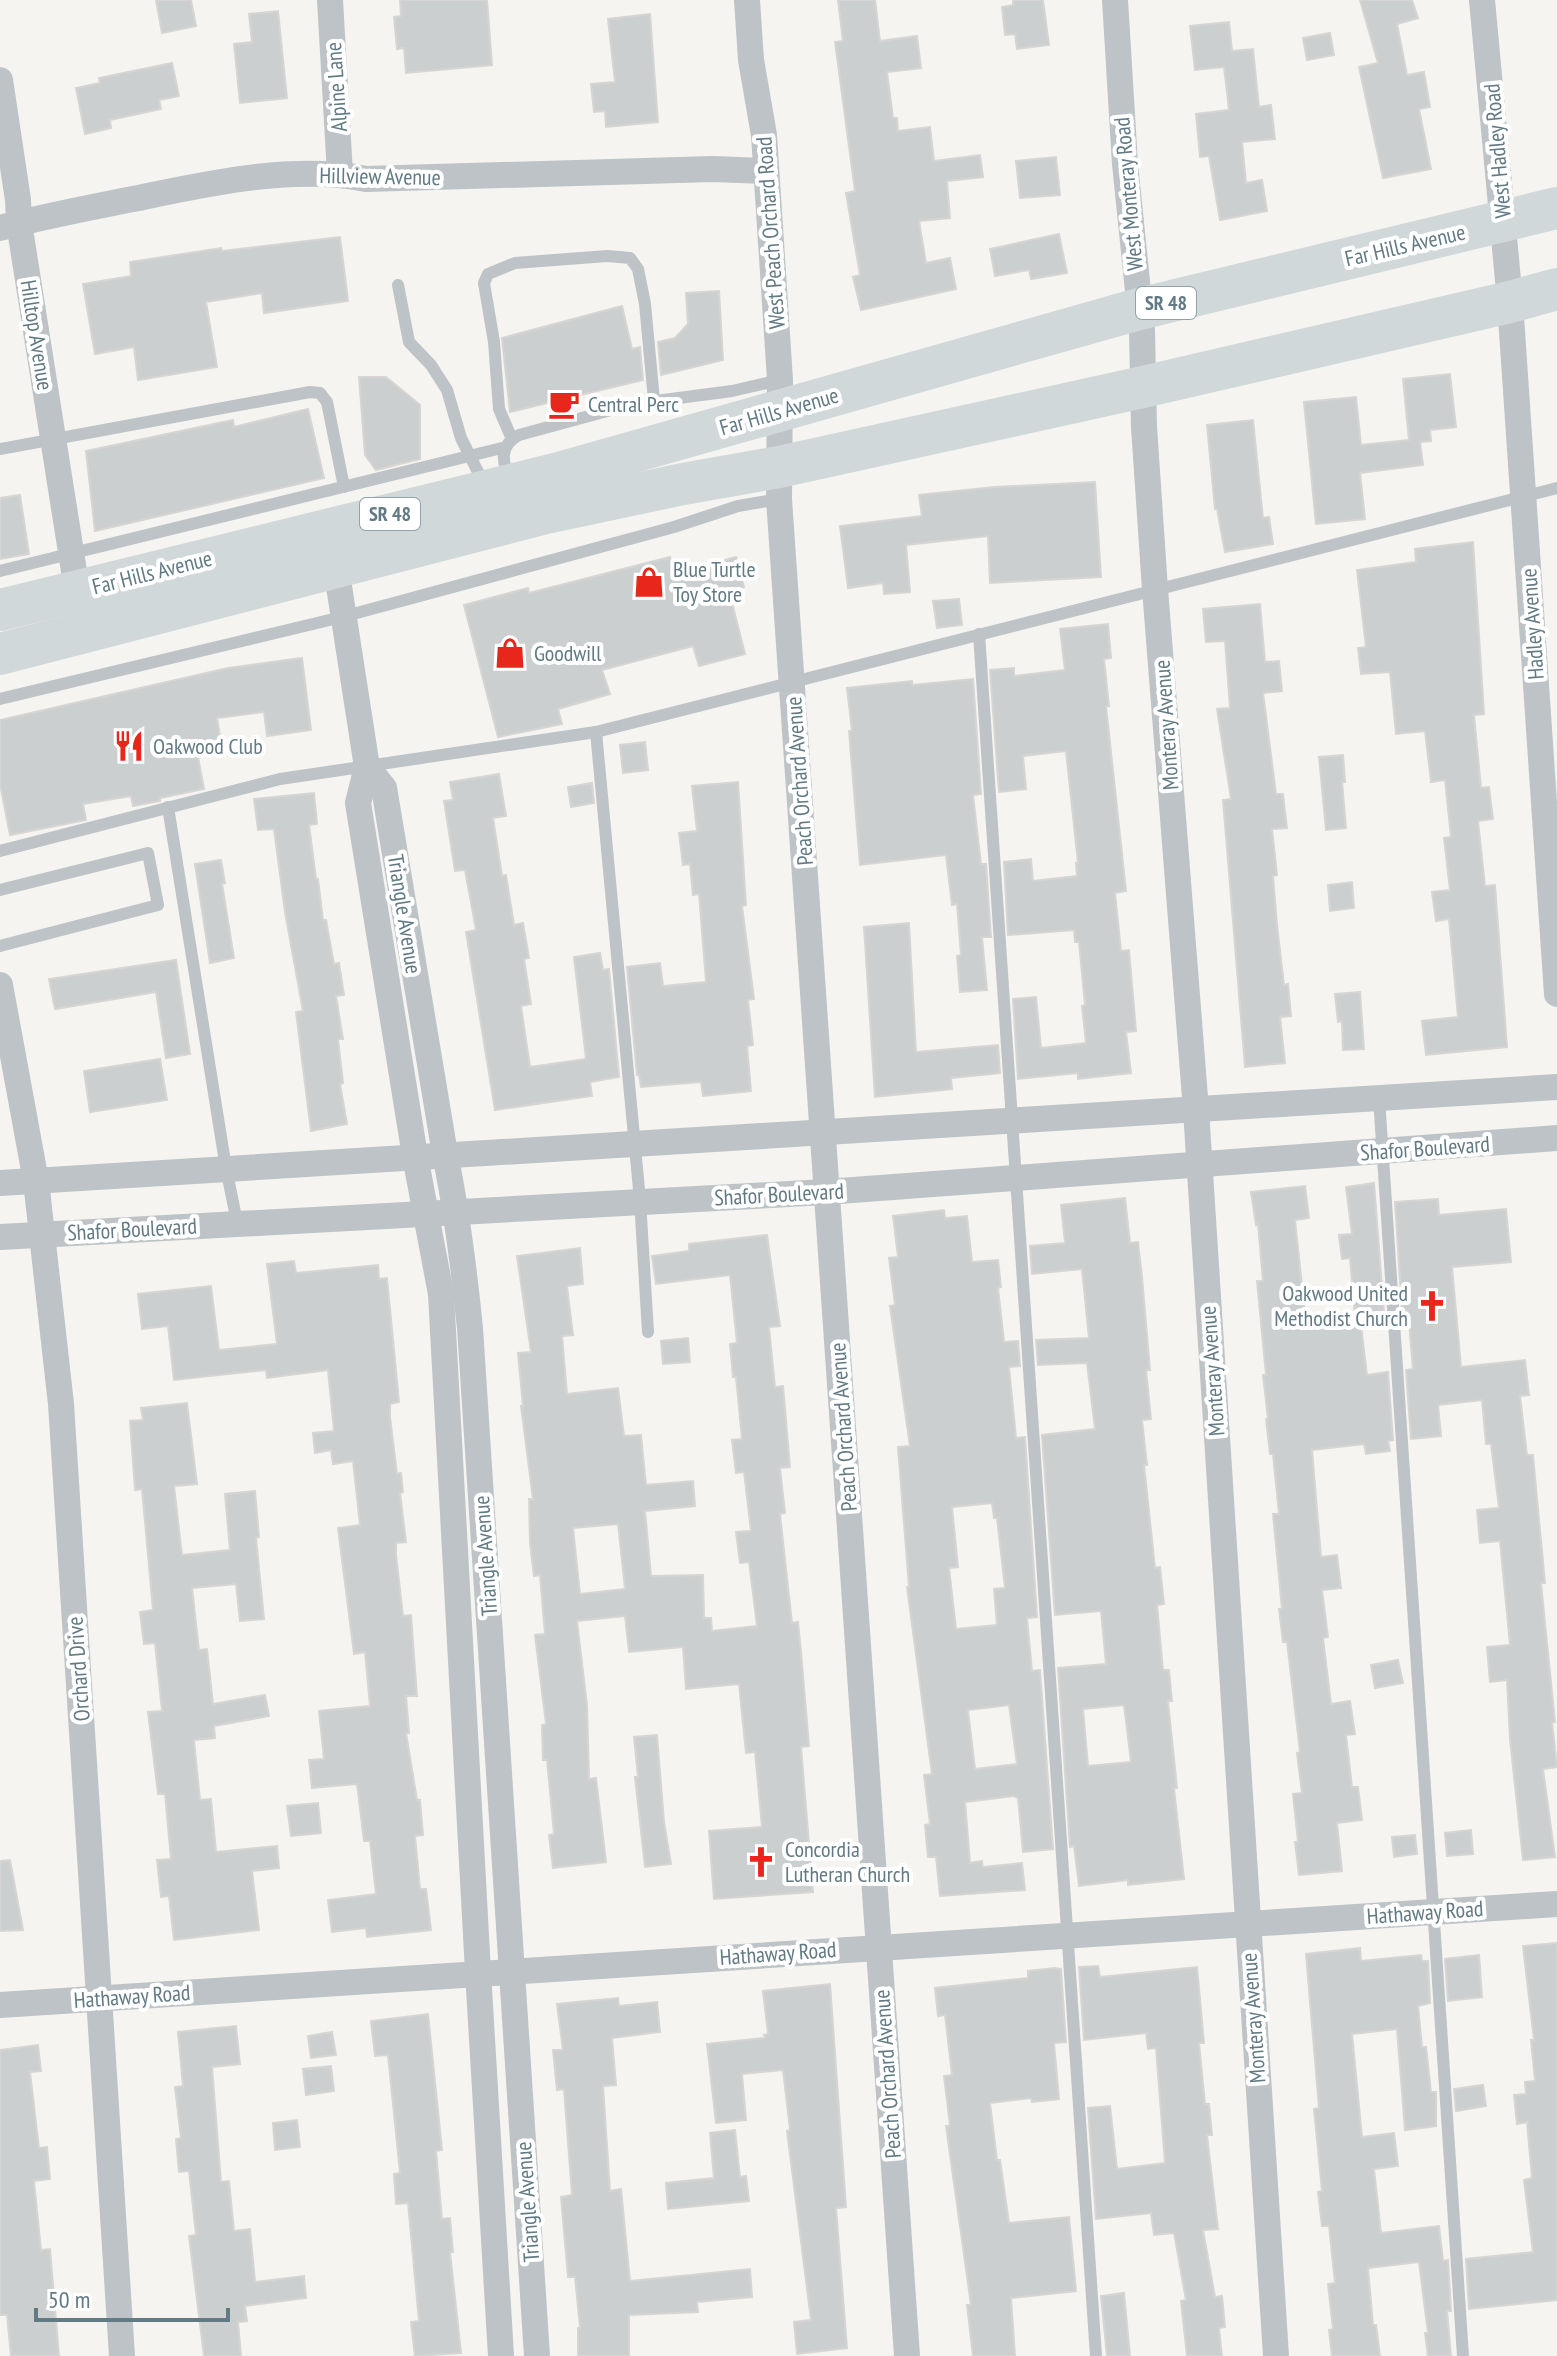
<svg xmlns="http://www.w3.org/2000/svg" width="1557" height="2356" font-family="'PT Sans Narrow',sans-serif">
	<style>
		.building { fill: #cccfd0; stroke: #d6d5d3; stroke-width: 2; fill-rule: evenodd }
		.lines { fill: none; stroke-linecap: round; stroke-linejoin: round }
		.service { stroke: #bdc3c6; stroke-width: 12 }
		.minor { stroke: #bdc3c6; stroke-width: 26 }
		.primary { stroke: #d0d8da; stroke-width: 42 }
		.labels { text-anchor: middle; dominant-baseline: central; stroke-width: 8; stroke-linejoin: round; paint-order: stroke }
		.shield { fill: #fff; stroke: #91a2a8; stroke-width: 2 }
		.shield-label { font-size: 20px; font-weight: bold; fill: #627a83 }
		.street-label { font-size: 22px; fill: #627a83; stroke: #fff }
		.poi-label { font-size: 22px; fill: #627a83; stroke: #fff; text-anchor: start }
	</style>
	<rect width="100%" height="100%" fill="#f5f4f0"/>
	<g class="building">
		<polygon points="156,0 191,0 196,26 162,33"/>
		<polygon points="400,0 487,0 492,65 406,73 404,48 397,49 394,17 401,16"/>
		<polygon points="838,0 875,0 880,41 917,36 921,68 887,72 893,118 897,118 898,131 930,127 934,161 980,155 983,177 947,181 950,218 919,221 926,263 950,258 956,289 861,310 853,277 860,275 846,193 855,191 835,42 843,41"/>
		<polygon points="1013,0 1043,0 1049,45 1017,49 1015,34 1005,35 1002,7 1013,5"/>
		<polygon points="1360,0 1412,0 1418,18 1397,24 1407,75 1424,72 1430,107 1419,109 1431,169 1383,178 1359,67 1378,63"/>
		<polygon points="278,11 287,98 240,103 234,44 252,42 249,14"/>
		<polygon points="650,14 658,122 606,127 605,111 594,112 591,84 615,82 608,19"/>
		<polygon points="1229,22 1232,51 1253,49 1259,107 1271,105 1275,139 1242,142 1246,183 1262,180 1267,211 1220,220 1209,156 1200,157 1196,114 1229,110 1224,67 1195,70 1190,26"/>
		<polygon points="1330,33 1334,55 1307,60 1303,38"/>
		<polygon points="172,63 179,96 159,100 161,109 110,120 111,128 85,134 76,88 100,83 99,78"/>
		<polygon points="1056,157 1060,195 1020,198 1016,161"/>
		<polygon points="1059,234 1067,273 1031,279 1029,270 995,276 990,249"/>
		<polygon points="340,237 348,301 264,313 262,293 206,302 217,367 138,380 134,347 95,354 83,284 131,276 130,262 221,248 222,251"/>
		<polygon points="719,291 723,360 661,375 658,342 675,338 688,324 686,293"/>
		<polygon points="622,306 632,349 640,347 643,380 510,412 502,338"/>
		<polygon points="1450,374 1456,427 1430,430 1431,441 1420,442 1423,465 1360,473 1365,519 1316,524 1304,402 1356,397 1361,445 1409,440 1403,379"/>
		<polygon points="359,377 386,377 420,405 420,459 376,470 365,455"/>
		<polygon points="308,409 324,478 95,531 86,451 233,420 234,427"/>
		<polygon points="1253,420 1263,518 1269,517 1273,544 1225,552 1217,509 1215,509 1207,425"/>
		<polygon points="1095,482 1101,577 990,583 988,536 906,545 910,592 884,594 883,583 848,588 840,526 922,516 919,495 995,487"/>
		<polygon points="20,495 29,554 0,559 0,498"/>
		<polygon points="1473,542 1484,714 1474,715 1481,788 1489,787 1493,819 1478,821 1485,886 1495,885 1507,1047 1426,1055 1422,1021 1458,1017 1449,919 1436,921 1432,892 1450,890 1444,838 1451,837 1445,780 1431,782 1425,731 1396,734 1390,672 1361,674 1358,648 1366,647 1357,570 1416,562 1415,549"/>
		<polygon points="670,557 674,573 736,557 744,587 729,591 745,654 699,666 693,646 602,670 610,694 558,709 562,724 498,737 464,605 528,588 529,593"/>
		<polygon points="959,599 962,625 937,628 933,601"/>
		<polygon points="1260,604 1265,662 1279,661 1282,691 1263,693 1276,794 1283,794 1287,828 1272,829 1277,875 1273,876 1277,925 1284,985 1288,984 1291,1016 1280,1017 1285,1063 1245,1067 1223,800 1231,799 1217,709 1230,708 1225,641 1206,642 1203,609"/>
		<polygon points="1108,624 1111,658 1104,659 1109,706 1106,706 1126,891 1115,893 1121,951 1129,950 1136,1031 1126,1032 1131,1073 1078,1079 1078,1073 1018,1079 1013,999 1036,997 1041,1048 1086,1043 1082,1006 1085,1005 1079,942 1075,942 1074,930 1008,935 1004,862 1031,859 1033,881 1077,876 1076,863 1078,863 1066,751 1023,756 1026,789 999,792 990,670 1014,668 1014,676 1065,670 1060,629"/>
		<polygon points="302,658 311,730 267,736 264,712 217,718 221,742 196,746 204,789 160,798 160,801 133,806 131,796 83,804 86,820 10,835 0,784 0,720 228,668"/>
		<polygon points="973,679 981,794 973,795 981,864 986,864 991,937 982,937 987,990 960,992 957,956 961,955 957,904 952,905 946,855 860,865 849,731 852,731 847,688 912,681 912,685"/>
		<polygon points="645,742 648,770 623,773 620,745"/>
		<polygon points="1343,755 1345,782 1342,782 1346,828 1326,830 1319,757"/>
		<polygon points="499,774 506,816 493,818 502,876 506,875 514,925 523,923 529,958 524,959 531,1004 521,1006 530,1067 586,1059 574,957 600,953 603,970 609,969 619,1077 590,1082 592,1096 495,1110 466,932 476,930 465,870 455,871 444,801 453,800 450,782"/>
		<polygon points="738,782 746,905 742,906 754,999 748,1000 753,1045 747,1046 751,1091 703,1096 701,1082 641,1087 639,1075 637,1075 627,967 660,963 663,986 706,982 699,894 693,895 690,864 683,865 679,833 697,831 692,786"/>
		<polygon points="592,783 594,803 571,807 568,787"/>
		<polygon points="314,793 317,824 309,825 316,879 318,879 323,920 326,920 334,964 339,963 344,995 336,996 343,1039 338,1039 343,1083 340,1084 347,1124 311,1131 296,1012 303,1011 285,912 274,829 258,830 254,799"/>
		<polygon points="221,860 225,883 222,884 234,958 210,963 195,864"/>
		<polygon points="1352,882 1354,908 1330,911 1328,885"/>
		<polygon points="909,923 916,1052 998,1045 1000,1073 951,1078 952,1089 875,1097 864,927"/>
		<polygon points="176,960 190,1054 166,1058 156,992 55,1009 49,979"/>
		<polygon points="1360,992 1364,1049 1343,1050 1342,1021 1338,1022 1335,994"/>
		<polygon points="160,1059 167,1100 90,1112 84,1071"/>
		<polygon points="1374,1183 1384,1313 1355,1315 1350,1258 1342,1259 1339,1235 1352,1234 1346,1187"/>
		<polygon points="1305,1186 1309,1218 1295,1220 1306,1323 1360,1317 1367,1375 1388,1372 1393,1440 1388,1441 1390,1451 1366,1454 1364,1444 1312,1450 1321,1557 1337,1555 1341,1588 1322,1590 1328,1637 1323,1638 1331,1704 1350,1701 1355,1734 1346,1735 1352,1787 1358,1787 1362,1820 1337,1823 1342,1871 1299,1875 1295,1842 1298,1842 1293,1794 1302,1793 1297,1753 1300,1752 1287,1642 1283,1642 1279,1609 1282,1609 1273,1514 1279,1514 1273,1454 1270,1454 1266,1419 1268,1419 1263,1375 1266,1375 1257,1281 1263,1281 1258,1224 1256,1225 1251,1192"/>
		<path d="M1125,1198L1130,1243L1138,1242L1142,1277L1150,1370H1146L1151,1419L1142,1420L1147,1465H1144L1155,1568L1160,1567L1164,1604L1157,1605L1163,1670H1169L1172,1701H1168L1177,1788H1174L1184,1879L1128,1885V1880L1079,1886L1074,1846L1070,1847L1058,1668L1106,1664L1101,1611L1055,1615L1042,1435L1095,1429L1087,1363L1038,1365L1036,1340L1089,1338L1082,1269L1032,1274L1030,1246L1065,1243L1061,1205ZM1124,1705L1131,1762L1088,1766L1083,1709Z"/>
		<polygon points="1438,1199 1439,1215 1506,1209 1511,1262 1452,1267 1461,1367 1525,1360 1529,1395 1520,1396 1527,1455 1533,1455 1536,1488 1545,1583 1541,1583 1555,1722 1552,1722 1557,1767 1543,1769 1555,1857 1523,1860 1510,1739 1507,1680 1490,1682 1487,1647 1510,1645 1500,1541 1480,1543 1477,1510 1499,1508 1491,1444 1486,1444 1482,1400 1438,1405 1441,1436 1411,1439 1406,1370 1413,1369 1408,1311 1402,1311 1395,1202"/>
		<path d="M944,1210L945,1218L967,1216L972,1262L998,1260L1001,1287L998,1288L1004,1342L1018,1341L1020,1366L1009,1367L1016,1438L1025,1437L1037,1617L1027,1618L1032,1671L1040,1670L1053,1849L1023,1852L1018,1798L1014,1796L965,1802L970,1863L982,1861L983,1867L1022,1863L1025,1890L940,1896L936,1857H928L925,1825L930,1824L924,1775L932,1774L907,1587H909L898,1447L910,1446L890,1306L895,1305L889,1258L898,1257L893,1216ZM992,1503L994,1518H997L1005,1588L994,1589L997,1625L956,1629L949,1568L958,1567L952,1507ZM1009,1705L1017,1764L975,1769L968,1710Z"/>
		<path d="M767,1235L780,1326L769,1327L775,1387L783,1386L790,1467L780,1468L785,1513L780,1514L792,1623L798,1622L801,1652L809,1746L801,1747L813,1892L714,1899L709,1831L762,1827L755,1752L746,1753L739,1684L686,1689L683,1647L629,1652L625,1616L577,1621L587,1705L589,1779L596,1778L606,1862L553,1868L549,1835L554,1834L547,1760H543L542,1725L546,1724L535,1635L545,1634L540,1575L534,1576L530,1543L529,1499H533L521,1406H523L518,1353L531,1352L517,1256L580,1248L583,1284L567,1286L573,1335L562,1336L567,1394L618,1388L624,1436L641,1435L646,1485L693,1481L695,1506L645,1511L651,1576L703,1575L704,1618H711L712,1631L757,1626L749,1562L740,1563L736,1532L751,1531L744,1472L736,1473L732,1440L742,1439L736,1377H733L730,1344L737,1343L730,1275L656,1284L652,1256L689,1251V1244ZM618,1524L625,1589L580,1594L573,1528Z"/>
		<polygon points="294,1261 296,1273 378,1265 379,1279 387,1278 399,1402 390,1404 390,1417 397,1474 401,1473 403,1492 400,1493 406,1542 396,1543 396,1554 403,1616 411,1615 417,1696 406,1696 409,1733 406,1733 417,1800 420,1800 423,1835 415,1836 420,1889 426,1889 431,1930 367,1937 366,1928 332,1932 328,1900 376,1894 370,1841 364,1841 357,1784 312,1788 309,1760 324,1759 319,1711 370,1706 365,1652 354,1654 338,1528 360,1525 353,1461 333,1464 331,1450 315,1453 313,1433 334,1431 328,1370 267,1378 266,1370 174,1380 168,1326 142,1329 138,1294 211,1286 219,1350 277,1344 267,1264"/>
		<polygon points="688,1338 690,1362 663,1364 661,1341"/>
		<polygon points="187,1403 197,1484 174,1486 182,1555 230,1550 225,1494 255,1491 259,1537 256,1538 264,1619 240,1621 236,1584 192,1588 199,1650 207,1649 213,1704 265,1695 269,1716 214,1726 215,1738 194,1740 200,1800 211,1799 216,1852 277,1846 279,1868 252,1871 259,1930 174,1940 169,1896 161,1897 157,1860 171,1859 165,1794 158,1794 148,1712 162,1711 155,1643 144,1644 140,1612 153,1610 142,1489 135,1490 130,1421 143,1420 141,1408"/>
		<polygon points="1398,1660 1403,1683 1375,1688 1371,1665"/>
		<polygon points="657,1735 664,1822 671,1864 645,1867 635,1777 638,1777 634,1737"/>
		<polygon points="318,1803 321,1833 291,1836 287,1806"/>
		<polygon points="1471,1830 1473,1854 1447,1856 1445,1833"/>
		<polygon points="1415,1835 1417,1854 1394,1857 1392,1837"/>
		<polygon points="10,1860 23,1930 0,1931 0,1861"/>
		<polygon points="1557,1943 1557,2300 1469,2309 1466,2259 1533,2252 1524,2180 1532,2178 1527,2122 1517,2124 1514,2095 1526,2094 1525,2082 1535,2081 1531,2040 1534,2040 1523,1946"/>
		<polygon points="1360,1948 1361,1961 1421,1955 1422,1961 1428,1961 1430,2003 1418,2006 1422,2047 1426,2047 1431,2092 1436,2092 1436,2126 1405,2130 1397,2029 1352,2034 1362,2137 1394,2133 1398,2166 1374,2169 1381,2233 1439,2226 1443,2261 1448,2260 1451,2311 1447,2311 1451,2356 1428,2356 1425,2333 1428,2333 1419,2262 1368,2268 1373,2325 1376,2325 1380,2356 1332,2356 1329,2330 1333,2329 1328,2284 1335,2283 1329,2226 1322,2226 1318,2192 1322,2191 1314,2109 1319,2108 1306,1954"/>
		<polygon points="1479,1955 1482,1997 1448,2001 1445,1959"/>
		<polygon points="1098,1966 1100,1977 1197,1967 1204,2043 1199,2043 1205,2104 1209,2104 1212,2135 1207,2135 1218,2229 1203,2230 1215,2297 1222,2296 1225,2327 1219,2328 1222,2356 1187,2356 1181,2301 1186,2300 1174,2233 1154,2235 1151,2213 1096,2219 1088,2108 1110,2106 1117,2169 1165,2163 1156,2048 1148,2049 1146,2033 1084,2040 1079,1967"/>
		<polygon points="1055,1968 1061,1969 1066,2042 1054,2043 1059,2099 1032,2102 1031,2098 990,2103 997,2160 1000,2160 1009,2223 1069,2217 1076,2291 1011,2298 1015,2356 973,2356 967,2305 971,2305 946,2126 950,2126 944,2076 952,2075 945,2015 938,2016 935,1988 1028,1978 1028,1971"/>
		<polygon points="830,1984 846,2207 836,2208 847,2348 797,2354 794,2322 811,2320 787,2131 790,2130 783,2070 742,2074 746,2120 716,2123 707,2044 765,2038 764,2035 768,2034 763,1991"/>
		<polygon points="618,1998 619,2006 657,2002 660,2032 612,2038 616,2085 603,2086 610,2191 621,2189 630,2281 750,2269 752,2297 697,2302 698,2312 629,2315 629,2356 578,2356 578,2328 580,2328 575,2277 568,2277 561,2197 572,2195 564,2089 557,2090 553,2050 563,2050 557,2004"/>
		<polygon points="428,2014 442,2150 436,2151 442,2219 450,2218 453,2252 450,2252 461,2353 415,2356 411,2322 419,2321 408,2203 396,2204 394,2174 400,2173 388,2055 375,2056 371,2021"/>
		<polygon points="236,2026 240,2064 212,2067 221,2182 229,2181 234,2231 250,2229 255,2282 304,2276 306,2298 245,2306 247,2321 238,2322 241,2356 204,2356 189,2236 196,2235 189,2171 179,2172 176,2139 181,2138 175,2087 183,2086 178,2032"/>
		<polygon points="332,2032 336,2055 311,2058 308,2036"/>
		<polygon points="38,2045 41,2071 30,2072 39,2148 47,2147 50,2179 34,2181 41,2250 50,2249 59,2356 11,2356 7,2315 0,2315 0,2050"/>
		<polygon points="331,2066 334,2091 306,2095 303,2069"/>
		<polygon points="1483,2085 1486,2106 1456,2111 1454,2089"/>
		<polygon points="297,2120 300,2147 275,2150 273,2123"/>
		<polygon points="735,2130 740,2177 746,2176 749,2201 668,2209 666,2183 714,2178 710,2133"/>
		<polygon points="1124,2293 1130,2356 1107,2356 1101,2296"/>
	</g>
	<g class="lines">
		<g class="service">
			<polyline points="398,285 409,342 431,365 447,390 461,438 484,484"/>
			<polyline points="512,439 499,409 494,342 484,283 488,274 515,263 607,256 630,258 638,269 645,304 654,400"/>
			<polyline points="0,449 310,392 320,393 327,402 344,487"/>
			<path d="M509,481C503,462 498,446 519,435L633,404L732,391L780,380"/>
			<polyline points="0,571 506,447"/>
			<polyline points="979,634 1096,2356"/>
			<polyline points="0,699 342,617 674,527 738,506 779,499"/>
			<polyline points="596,732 640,1200 648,1332"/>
			<polyline points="168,807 226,1168 237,1222"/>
			<polyline points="0,851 280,779 596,732 1557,488"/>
			<polyline points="0,890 148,853 158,905 0,946"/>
			<polyline points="1379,1098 1463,2356"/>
		</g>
		<g class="minor">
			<polyline points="330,0 340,174"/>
			<polyline points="747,0 751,60 764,135 780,380 779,499 907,2356"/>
			<polyline points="1115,0 1125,164 1142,330 1144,427 1155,589 1196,1110 1276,2356"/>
			<polyline points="1482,0 1510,302 1557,994"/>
			<polyline points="0,80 18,200 19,223 77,590"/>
			<path d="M0,228C44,216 88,208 133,199C206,184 293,164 366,179L713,169L766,171"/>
			<polyline points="336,567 367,767 358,803 415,1156 441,1294 478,1972 501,2356"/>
			<path d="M367,767L384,788L445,1154C457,1212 464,1269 470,1328L537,2356"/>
			<polyline points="0,985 36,1181 61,1404 122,2356"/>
			<polyline points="0,1183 1557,1087"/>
			<polyline points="0,1237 826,1192 1557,1138"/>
			<polyline points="0,2005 1557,1904"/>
		</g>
		<g class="primary">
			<polyline points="0,610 559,473 1139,309 1557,208"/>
			<polyline points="0,654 546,513 683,484 779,467 1143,387 1510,302 1557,289"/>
		</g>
	</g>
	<defs>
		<symbol id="cafe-bare" viewBox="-9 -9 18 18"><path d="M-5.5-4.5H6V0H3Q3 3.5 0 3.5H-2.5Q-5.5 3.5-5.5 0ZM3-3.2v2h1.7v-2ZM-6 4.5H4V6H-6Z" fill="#e9261c" stroke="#fff" stroke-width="2.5" paint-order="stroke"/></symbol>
		<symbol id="shop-bare" viewBox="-9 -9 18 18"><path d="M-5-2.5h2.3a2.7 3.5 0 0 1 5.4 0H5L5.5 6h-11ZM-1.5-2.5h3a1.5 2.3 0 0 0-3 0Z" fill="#e9261c" stroke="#fff" stroke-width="2.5" paint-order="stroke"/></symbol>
		<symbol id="restaurant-bare" viewBox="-9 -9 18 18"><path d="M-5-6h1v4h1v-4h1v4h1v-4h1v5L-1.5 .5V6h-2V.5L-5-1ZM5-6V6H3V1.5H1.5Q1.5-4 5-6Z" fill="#e9261c" stroke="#fff" stroke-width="2.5" paint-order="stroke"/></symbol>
		<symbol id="church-bare" viewBox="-9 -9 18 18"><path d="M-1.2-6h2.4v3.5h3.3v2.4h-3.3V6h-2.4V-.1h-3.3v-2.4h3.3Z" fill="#e9261c" stroke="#fff" stroke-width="2.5" paint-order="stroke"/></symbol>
	</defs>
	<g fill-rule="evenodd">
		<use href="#cafe-bare" x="542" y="382" width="44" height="44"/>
		<use href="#shop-bare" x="627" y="560" width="44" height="44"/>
		<use href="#shop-bare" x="488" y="631" width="44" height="44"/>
		<use href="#restaurant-bare" x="107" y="724" width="44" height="44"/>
		<use href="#church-bare" x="1410" y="1284" width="44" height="44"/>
		<use href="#church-bare" x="739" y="1840" width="44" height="44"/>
	</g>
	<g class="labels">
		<g class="shield">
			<rect x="1136" y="287" width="60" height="32" rx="6"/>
			<rect x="360" y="498" width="60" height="32" rx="6"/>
		</g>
		<g class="shield-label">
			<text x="1166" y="303">SR 48</text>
			<text x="390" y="514">SR 48</text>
		</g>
		<g class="street-label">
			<text transform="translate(336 87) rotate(-94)">Alpine Lane</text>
			<text transform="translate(1497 151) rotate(-95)">West Hadley Road</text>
			<text transform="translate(380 176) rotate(1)">Hillview Avenue</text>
			<text transform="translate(1128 194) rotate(-95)">West Monteray Road</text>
			<text transform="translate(770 233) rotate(-94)">West Peach Orchard Road</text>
			<text transform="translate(1405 245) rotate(-13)">Far Hills Avenue</text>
			<text transform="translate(37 335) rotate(81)">Hilltop Avenue</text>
			<text transform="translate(779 411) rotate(-16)">Far Hills Avenue</text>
			<text transform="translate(152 572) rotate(-14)">Far Hills Avenue</text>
			<text transform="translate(1532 624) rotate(-94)">Hadley Avenue</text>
			<text transform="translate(1166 725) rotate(-94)">Monteray Avenue</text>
			<text transform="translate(799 781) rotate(-94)">Peach Orchard Avenue</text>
			<text transform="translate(405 914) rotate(81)">Triangle Avenue</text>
			<text transform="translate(1425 1148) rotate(-4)">Shafor Boulevard</text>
			<text transform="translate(779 1194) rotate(-3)">Shafor Boulevard</text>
			<text transform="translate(132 1229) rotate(-3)">Shafor Boulevard</text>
			<text transform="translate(1212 1371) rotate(-94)">Monteray Avenue</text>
			<text transform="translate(843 1427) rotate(-94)">Peach Orchard Avenue</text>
			<text transform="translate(485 1556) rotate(-94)">Triangle Avenue</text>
			<text transform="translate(78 1669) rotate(-94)">Orchard Drive</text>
			<text transform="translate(1425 1912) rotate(-4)">Hathaway Road</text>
			<text transform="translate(778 1953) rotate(-4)">Hathaway Road</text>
			<text transform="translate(132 1996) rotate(-4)">Hathaway Road</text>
			<text transform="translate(1253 2018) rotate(-94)">Monteray Avenue</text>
			<text transform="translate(887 2074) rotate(-94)">Peach Orchard Avenue</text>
			<text transform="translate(527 2202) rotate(-94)">Triangle Avenue</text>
		</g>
		<g class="poi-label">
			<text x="588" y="404">Central Perc</text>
			<text x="673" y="569">Blue Turtle<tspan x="673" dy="25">Toy Store</tspan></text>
			<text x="534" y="653">Goodwill</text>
			<text x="153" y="746">Oakwood Club</text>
			<text x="1408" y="1293" text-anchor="end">Oakwood United<tspan x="1408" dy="25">Methodist Church</tspan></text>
			<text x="785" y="1849">Concordia<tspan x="785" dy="25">Lutheran Church</tspan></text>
		</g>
	</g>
	<path d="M36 2308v12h192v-12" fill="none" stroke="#627a83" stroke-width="4"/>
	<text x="48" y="2308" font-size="24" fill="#627a83" stroke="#ffffff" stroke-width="6" paint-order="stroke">50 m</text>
</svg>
